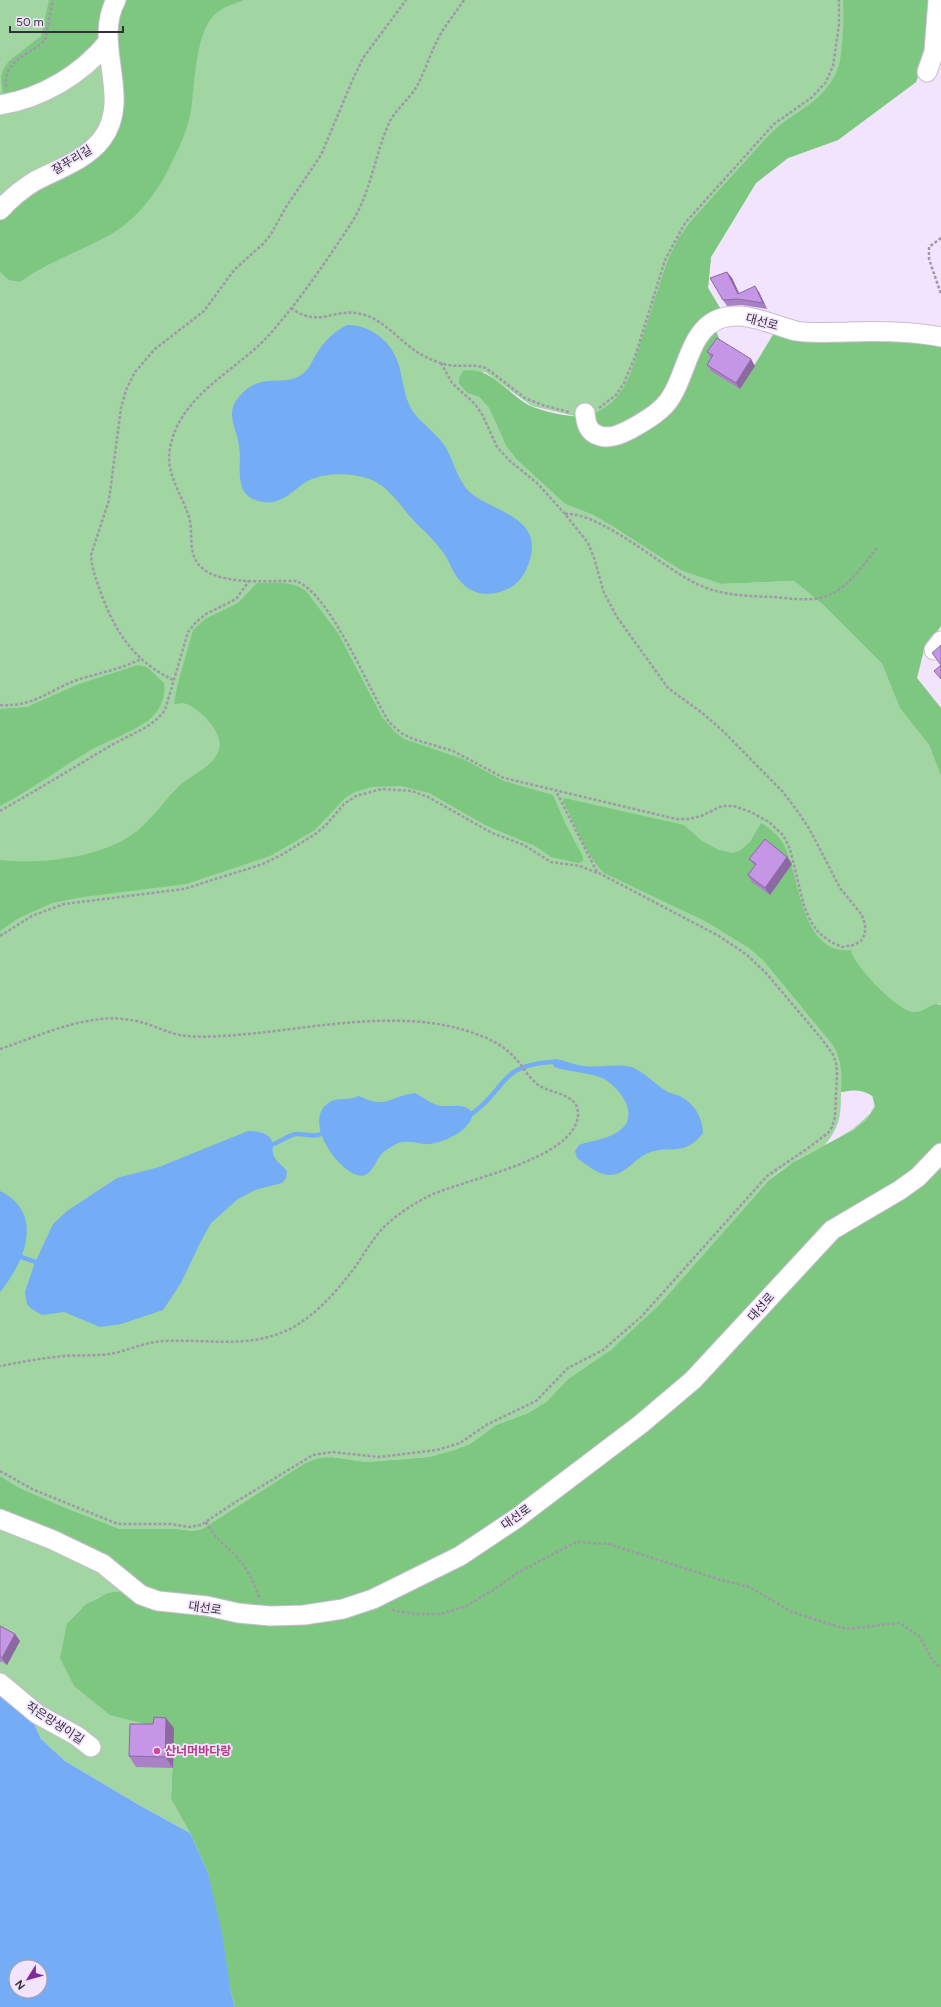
<svg xmlns="http://www.w3.org/2000/svg" width="941" height="2007" font-family="Figtree,'Noto Sans KR',sans-serif">
	<style>
		.green { fill: #a1d5a2; fill-rule: evenodd }
		.forest { fill: #7ec781 }
		.water { fill: #74acf6; fill-rule: evenodd }
		.lines { fill: none; stroke-linecap: round; stroke-linejoin: round }
		.stream { stroke: #74acf6; stroke-width: 4.5 }
		.minor-casing { stroke: #c8bbd2; stroke-width: 21 }
		.path { stroke: #a297aa; stroke-width: 2.5; stroke-dasharray: 3 2; stroke-linecap: butt }
		.minor { stroke: #fff; stroke-width: 19 }
		.wall { fill: #aa81c6 }
		.shaded-wall { fill: #8b69a1 }
		.building { fill: #c696e6; stroke: #8b69a1 }
		.hotel-dot { fill: #d1479c; stroke: #f2e4fd; stroke-width: 1.5 }
		.labels { text-anchor: middle; dominant-baseline: central; stroke-width: 3.5; stroke-linejoin: round; paint-order: stroke }
		.street-label { font-size: 12px; fill: #342f38; stroke: #f2e4fd }
		.hotel-label { font-size: 12px; font-weight: bold; fill: #b23c85; stroke: #f2e4fd; text-anchor: start }
	</style>
	<rect width="100%" height="100%" fill="#f2e4fd"/>
	<g class="green">
		<path d="M0,0H932L916,82L838,140L788,158L756,183L711,257L708,288L723,313L668,395L589,418L575,416L532,406L485,372L459,378V384L467,393L479,397L489,408L506,446L516,459L565,504L593,515L612,526L682,571L721,584L794,581L821,603L882,664L900,707L929,745L941,776V1005L939,1003L865,1121C835,1144 797,1155 769,1180L658,1306L639,1325L612,1349L568,1379L546,1402L528,1413L496,1425L470,1444L452,1452L429,1457L366,1462L332,1457L305,1463L202,1529L192,1531L178,1529H120L66,1508L20,1488L0,1476ZM854,1090L864,1091L872,1096L875,1107C861,1125 845,1135 825,1145C840,1126 841,1116 841,1092Z"/>
		<path d="M0,1525L102,1571L127,1590C97,1594 87,1602 67,1623L174,1728L171,1799L190,1833L139,1805L65,1761L41,1739L31,1717L0,1687Z"/>
	</g>
	<g class="forest">
		<polygon points="49,0 110,0 95,47 42,86 3,98 1,76 4,68 9,61 41,36"/>
		<path d="M121,0H244C236,3 226,6 219,11C195,26 195,84 191,110C188,129 179,148 171,164C159,190 138,218 113,233C83,251 48,261 20,282L9,280L0,272V214L98,151Z"/>
		<path d="M843,0H932L926,56L916,82L838,140L788,158L756,183L711,257L708,288L723,313L668,395L638,420L597,432L593,414C612,406 621,394 630,375L667,262L678,239L691,221L770,134C782,122 796,114 810,104C822,96 835,79 839,65C843,49 844,17 843,0Z"/>
		<path d="M716,331L740,389L774,333L843,334L941,344V626L924,650L917,678L941,708V776L929,745L900,708L882,664L821,603L794,581L721,584L682,571L612,526L593,515L565,504L516,459L506,446L489,408L479,397L467,393L459,384V378L463,371C492,365 509,397 533,407C549,413 566,416 582,417L587,430L640,428L701,341Z"/>
		<path d="M257,583C273,583 292,580 306,591L338,633L382,717L396,733L404,739L463,759L504,781L553,795L566,825L583,857V861L579,863L551,857L535,846L485,825L429,793L401,786L372,787L355,792L345,798L315,830L270,856L186,884L83,897L52,903L17,919L0,931V860C41,865 105,857 137,831C153,818 164,801 179,786C191,775 213,767 219,750C225,734 199,706 183,703C180,703 177,704 174,704L177,687L193,630L205,619L238,603Z"/>
		<path d="M138,665L147,667L164,683C166,696 161,709 151,718C136,731 107,741 89,751C59,769 31,790 0,806V709L27,707L79,684Z"/>
		<path d="M564,798L684,825L702,841L719,850L733,853L741,850L750,842L761,823C771,829 779,836 785,847C800,878 801,955 851,950C853,965 898,1011 913,1012C925,1013 931,1001 941,1005V1147L924,1165L834,1226L710,1359L506,1521L382,1589L296,1612L161,1598L0,1514V1476L20,1488L66,1508L120,1529H178L192,1531L202,1529L305,1463L319,1458L332,1457L366,1462L429,1457L452,1451L470,1444L496,1425L528,1413L546,1402L568,1379L612,1349L658,1306L769,1180L792,1163L853,1130L865,1121L875,1107L873,1096C861,1089 853,1090 841,1092C842,1074 842,1061 833,1045L763,960L749,948L705,921L604,873C585,854 575,824 563,801Z"/>
		<polygon points="941,1160 941,2007 235,2007 231,1993 208,1873 190,1833 171,1799 174,1729 161,1728 110,1715 74,1686 60,1658 67,1623 86,1604 108,1593 127,1590 235,1617 377,1602 623,1442 818,1248"/>
	</g>
	<g class="water">
		<path d="M347,325C368,324 390,340 397,360C405,382 402,401 419,419C428,428 438,436 445,446C454,461 458,483 472,494C491,509 532,517 532,546C532,560 524,579 513,586C497,596 476,598 462,583C453,575 450,561 443,552C434,540 424,531 414,521C401,507 390,488 372,480C356,473 328,472 312,479C295,486 285,505 264,502C230,498 243,466 239,446C237,428 225,415 238,398C261,370 280,388 301,375C309,370 312,361 317,353C324,341 335,331 347,325Z"/>
		<path d="M553,1059C559,1058 576,1066 585,1066C600,1068 616,1063 631,1067C643,1071 653,1082 663,1089C668,1093 674,1094 680,1096C695,1104 702,1117 703,1133C683,1158 672,1144 648,1153C634,1159 626,1175 609,1175C599,1175 585,1164 577,1158L575,1151L579,1145C592,1140 607,1140 619,1131C642,1116 619,1086 602,1078C587,1072 569,1072 554,1067L552,1062Z"/>
		<path d="M415,1093C421,1096 426,1100 432,1103C446,1111 462,1099 473,1113C471,1130 447,1141 431,1144C422,1145 413,1141 404,1142C397,1142 390,1148 385,1151C375,1157 373,1180 357,1175C335,1168 302,1118 330,1102C337,1097 350,1101 359,1096C387,1110 390,1096 415,1093Z"/>
		<path d="M248,1131C259,1131 272,1133 273,1146C273,1148 272,1151 273,1153C274,1160 282,1165 287,1171L286,1178L282,1183L255,1190L238,1199L211,1223L201,1241L181,1283L163,1310L121,1324L100,1327L64,1312L42,1315L30,1308L27,1304L25,1292L34,1265L53,1224L67,1211L117,1178L159,1167Z"/>
		<path d="M0,1191C45,1213 25,1262 0,1292Z"/>
		<path d="M0,1687L31,1717L41,1739L65,1761L139,1805L190,1833L208,1873L222,1933L231,1993L235,2007H0ZM16,1967H40V1991H16Z"/>
	</g>
	<g class="lines">
		<g class="stream">
			<path d="M473,1113C508,1087 499,1065 552,1062"/>
			<path d="M273,1144C281,1142 288,1135 296,1134C305,1133 312,1138 321,1134"/>
			<polyline points="21,1257 36,1262"/>
		</g>
		<defs>
			<g id="minor">
				<polyline points="927,72 934,52 938,0"/>
				<path d="M0,105C42,98 81,75 108,42"/>
				<path d="M0,210C10,199 22,189 35,181C58,169 86,160 102,139C133,98 92,44 116,0"/>
				<path d="M585,413C586,423 588,433 600,436C611,439 621,434 631,429C645,421 663,411 671,397C687,373 690,327 722,318C747,311 772,325 796,331C812,334 831,332 847,332C879,331 910,331 941,337"/>
				<polyline points="934,650 941,641"/>
				<polyline points="0,1519 53,1540 103,1564 141,1595 158,1601 207,1606 238,1613 270,1616 304,1615 343,1609 373,1599 460,1556 517,1518 641,1424 693,1380 832,1230 900,1190 918,1177 941,1153"/>
				<polyline points="0,1683 37,1714 77,1736 91,1747"/>
			</g>
		</defs>
		<use href="#minor" class="minor-casing"/>
		<g class="path">
			<path d="M6,87C4,58 28,57 45,40L53,0"/>
			<polyline points="941,238 929,247 929,259 941,294"/>
			<path d="M291,308C320,329 333,307 361,314C385,319 402,345 424,356C432,360 440,364 449,365C462,367 474,364 486,368L525,398L542,405L569,412"/>
			<path d="M441,363L452,383L475,404L483,416L497,447L510,461L538,484L565,514L588,543L594,558L604,593L617,617L668,688L701,712L722,730L782,791L796,809L810,830L840,888L862,915L865,925V934L861,941L854,945L842,947L831,942L819,933L811,922L804,906L790,849L783,835L769,822L751,812L734,806H722L701,816L689,819H676L651,813L504,778L453,751L413,739L401,733L389,722C369,690 330,593 296,581C269,580 209,588 195,559C189,546 193,531 189,517C182,494 165,474 170,448C180,394 237,371 270,334C300,300 327,260 352,222C371,192 375,153 390,121C397,108 411,98 418,84C426,69 431,51 440,35C447,23 456,12 464,0"/>
			<polyline points="599,408 616,395 624,383 635,357 665,260 685,223 774,124 811,98 826,82 833,66 839,25 839,0"/>
			<path d="M565,514C601,512 663,568 697,584C722,596 748,596 774,597C788,598 806,601 820,598C845,593 862,566 878,547"/>
			<path d="M173,680C135,661 117,635 102,596C97,582 92,570 91,555L109,500L121,408L126,390L135,372L155,349L204,311L234,270L264,243L271,234L286,207L321,155L353,79L363,58L406,0"/>
			<path d="M0,705C34,707 47,691 77,680C99,673 121,669 141,659"/>
			<path d="M0,811C37,790 73,768 110,746C130,734 151,729 165,710L188,632L196,622L206,614L236,599L249,581"/>
			<polyline points="0,936 32,916 64,904 184,889 263,864 283,854 317,833 327,824 344,804 356,796 382,789 412,791 428,797 492,833 524,845 551,862 580,866 597,873"/>
			<path d="M0,1049C30,1039 61,1025 93,1020C109,1017 127,1018 144,1023C158,1027 172,1035 187,1036C210,1038 235,1035 258,1033C321,1026 395,1012 457,1028C476,1033 501,1042 514,1057C523,1066 529,1079 540,1086C553,1094 579,1094 578,1115C575,1161 460,1179 425,1198C410,1206 395,1216 383,1228C370,1242 361,1260 349,1275C330,1299 305,1326 275,1335C238,1347 203,1339 166,1341C146,1341 128,1351 109,1354C94,1356 79,1355 64,1356C42,1358 21,1362 0,1366"/>
			<polyline points="0,1471 32,1489 118,1524 171,1524 189,1527 201,1525 234,1503 313,1455 332,1452 379,1457 437,1450 460,1443 488,1424 536,1401 568,1368 603,1350 642,1316 767,1176 808,1148 828,1133 832,1127 835,1117 837,1074 836,1062 832,1053 821,1038 766,973 747,955 719,936 597,872 556,791"/>
			<path d="M206,1522C215,1539 225,1544 237,1557C248,1569 254,1584 260,1599"/>
			<polyline points="392,1610 415,1614 441,1614 466,1606 495,1589 517,1573 576,1542 609,1544 718,1579 749,1587 792,1612 846,1629 899,1623 919,1636 933,1661 941,1668"/>
		</g>
		<use href="#minor" class="minor"/>
	</g>
	<g class="wall">
		<polygon points="727,272 732,278 739,293 759,292 767,309 742,305 727,306 723,300"/>
		<polygon points="707,352 755,366 740,389 711,371 707,365 711,358"/>
		<polygon points="787,857 792,864 770,895 752,882 748,875 755,866 749,859"/>
		<polygon points="0,1626 15,1634 20,1641 7,1665 1,1661 0,1663"/>
		<polygon points="153,1724 174,1728 173,1768 136,1767 129,1756"/>
	</g>
	<g class="shaded-wall">
		<polygon points="727,272 732,278 742,300 738,294"/>
		<polygon points="755,286 759,292 767,309 763,303"/>
		<polygon points="751,359 755,366 740,389 736,383"/>
		<polygon points="787,857 792,864 770,895 765,888"/>
		<polygon points="15,1634 20,1641 7,1665 2,1658"/>
		<polygon points="166,1718 174,1728 173,1768 165,1757"/>
	</g>
	<g class="building">
		<polygon points="727,272 738,294 755,286 763,303 738,299 723,300 710,278"/>
		<polygon points="717,338 751,359 736,383 707,365 713,355 707,352"/>
		<polygon points="941,645 941,665 932,653"/>
		<polygon points="941,665 941,679 934,671"/>
		<polygon points="765,839 787,857 765,888 748,875 756,864 749,859"/>
		<polygon points="0,1626 15,1634 2,1658 0,1656"/>
		<polygon points="154,1717 166,1718 165,1757 129,1756 130,1724 153,1724"/>
	</g>
	<circle class="hotel-dot" cx="157" cy="1751" r="4"/>
	<g class="labels">
		<g class="street-label">
			<text transform="translate(72 160) rotate(-31)">잘푸리길</text>
			<text transform="translate(762 322) rotate(15)">대선로</text>
			<text transform="translate(761 1307) rotate(-49)">대선로</text>
			<text transform="translate(516 1517) rotate(-35)">대선로</text>
			<text transform="translate(205 1608) rotate(8)">대선로</text>
			<text transform="translate(55 1723) rotate(33)">작은망생이길</text>
		</g>
		<g class="hotel-label">
			<text x="165" y="1751">산너머바다랑</text>
		</g>
	</g>
	<g transform="translate(28 1979) rotate(233)"><circle r="19" fill="#f2e4fd" stroke="#a69cae"/>
	<path d="M0-3L7 15L0 10L-7 15Z" fill="#7f2b99"/>
	<text y="-6" font-size="11" font-weight="bold" text-anchor="middle" fill="#342f38">N</text>
	</g>
	<path d="M10 26v6h113v-6" fill="none" stroke="#342f38" stroke-width="2"/>
	<text x="16" y="26" font-size="12" fill="#342f38" stroke="#f2e4fd" stroke-width="3" paint-order="stroke">50 m</text>
</svg>
